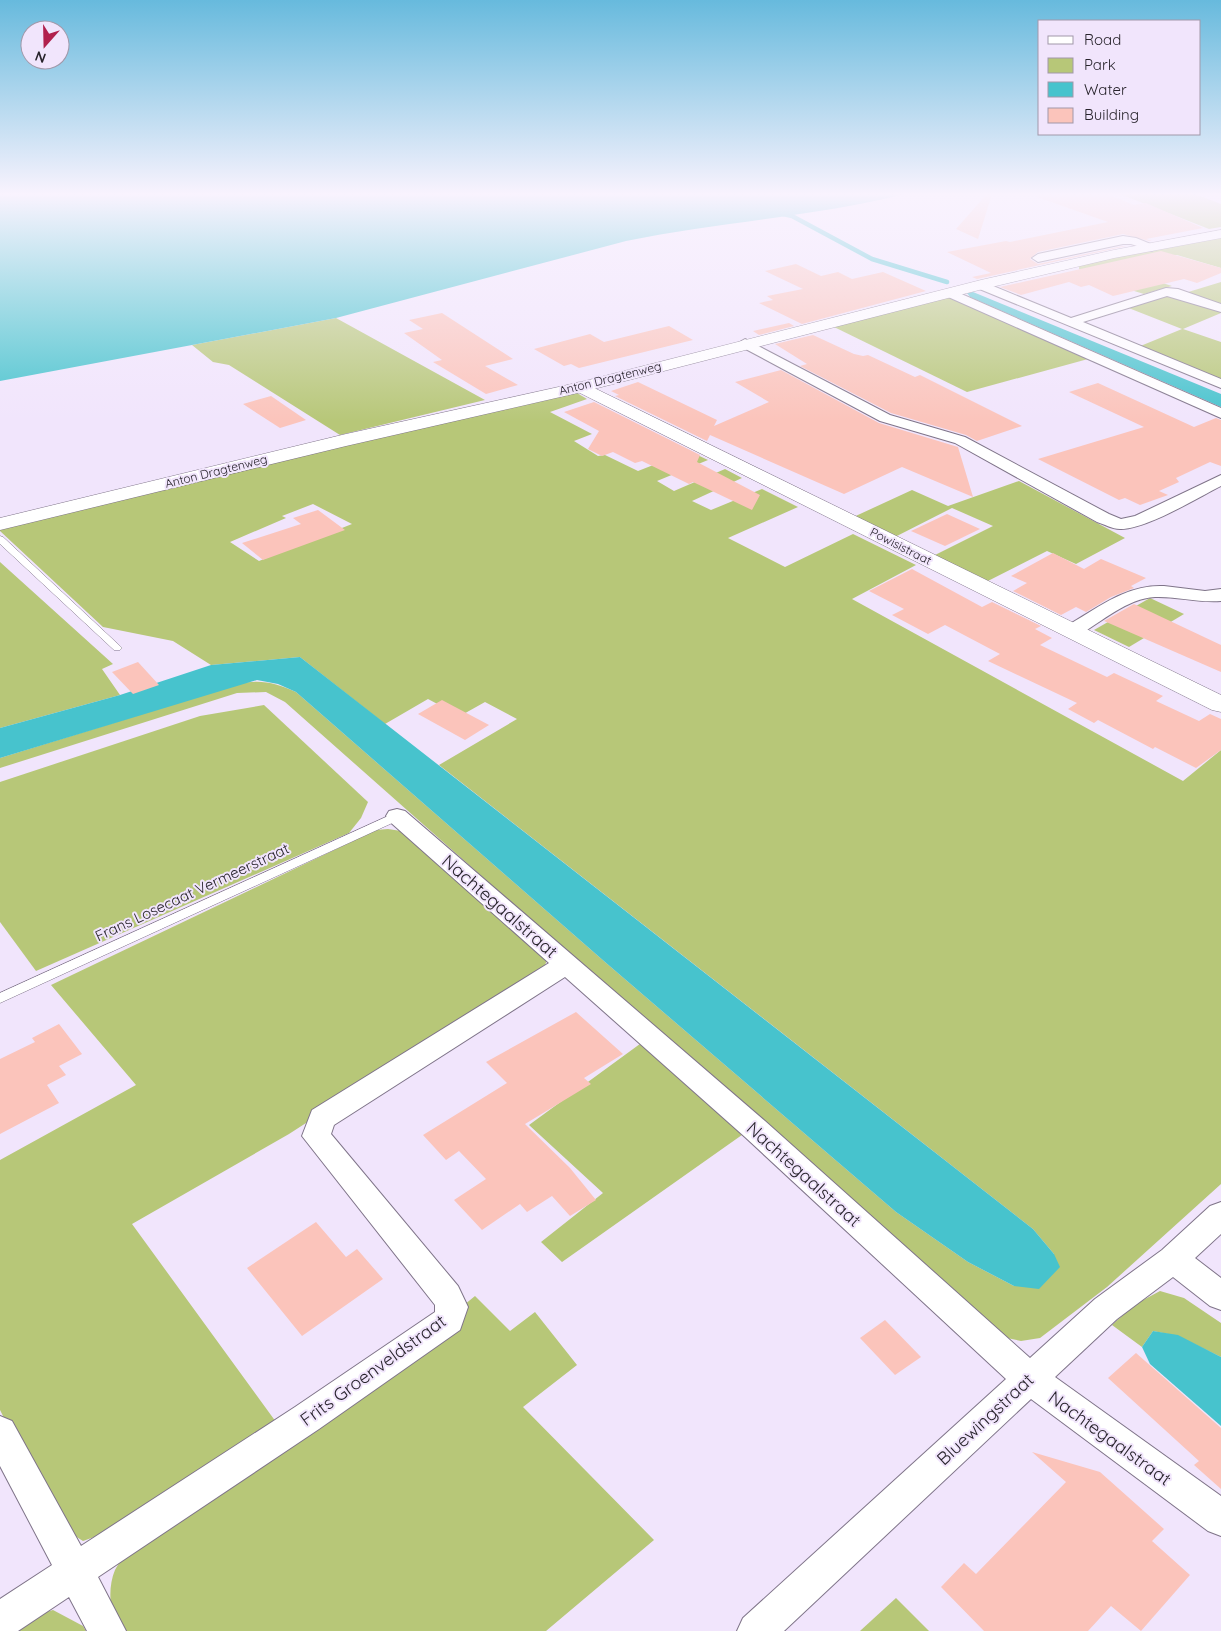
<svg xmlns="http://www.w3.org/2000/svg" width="1221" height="1631" font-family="Quicksand,sans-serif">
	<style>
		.green { fill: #b7c778; fill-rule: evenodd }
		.water { fill: #47c3cd }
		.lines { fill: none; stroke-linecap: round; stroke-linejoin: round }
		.stream { stroke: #47c3cd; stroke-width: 4.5 }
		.building { fill: #fbc4bb }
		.service-casing { stroke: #7f7489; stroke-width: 1 }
		.minor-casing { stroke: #7f7489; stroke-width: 2 }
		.tertiary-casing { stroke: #7f7489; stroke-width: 1 }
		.secondary-casing { stroke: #7f7489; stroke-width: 1 }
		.service { fill: #fff; fill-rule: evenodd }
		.minor { fill: #fff; fill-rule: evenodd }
		.tertiary { fill: #fff; fill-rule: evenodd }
		.secondary { fill: #fff; fill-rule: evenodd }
		.labels { text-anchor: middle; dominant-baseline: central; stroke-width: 4; stroke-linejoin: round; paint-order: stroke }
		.far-street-label { font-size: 12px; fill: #28242c; stroke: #f1e5fc }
		.street-label { font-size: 15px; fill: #28242c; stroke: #f1e5fc }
		.near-street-label { font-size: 18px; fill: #28242c; stroke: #f1e5fc }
	</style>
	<rect width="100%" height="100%" fill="#f1e5fc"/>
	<g class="green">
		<polygon points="1120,194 1195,194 1221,204 1221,227 1209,229"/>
		<polygon points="1221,238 1221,268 1177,255 1147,259 1115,268 1172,286 1144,294 1098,280 1079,269 1079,265 1110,257"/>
		<polygon points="1221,282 1221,305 1185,293"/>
		<polygon points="1165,295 1221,310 1221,313 1183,329 1221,342 1221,381 1138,347 1182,329 1126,307"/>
		<polygon points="950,297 1088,359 967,392 832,326"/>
		<polygon points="336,318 485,400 340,435 229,365 213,362 192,345"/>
		<path d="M566,392L577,393L587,399L550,412L592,434L574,441L598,456L605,455L638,471L689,451L708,460L657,481L674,491L725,469L742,478L692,501L711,510L762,489L798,507L728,538L785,567L853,534L916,565L852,599L1183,781L1221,750V1184L1107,1287L1040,1338L1021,1341L1002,1337L285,702L266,692L237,693L0,768V758L239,684C260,679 276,683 296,692L605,962L896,1212L968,1262L1014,1286L1054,1254L1033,1229L439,765L517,719L485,702L460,716L428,699L385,724L300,657L211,665L173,641L103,627L0,531V528ZM313,504L352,524L259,561L230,542L286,518L282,516Z"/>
		<polygon points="1019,481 1125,538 1076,564 1047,551 980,585 927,559 993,526 952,508 889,540 847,520 912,490 948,506"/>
		<polygon points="0,562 113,664 102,669 120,695 0,728"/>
		<polygon points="1150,598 1184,614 1129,647 1094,630"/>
		<polygon points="264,705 368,802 361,818 349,833 36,971 0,922 0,782 200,716"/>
		<polygon points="388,829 401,831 547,960 543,970 289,1134 132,1224 276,1422 108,1532 83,1541 64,1529 52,1513 0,1410 0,1160 136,1085 51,985 376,830"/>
		<polygon points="644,1041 749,1130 562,1262 541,1242 603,1193 529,1125"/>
		<polygon points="1160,1291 1184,1298 1221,1323 1221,1357 1178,1336 1153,1331 1142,1347 1112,1325 1134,1305"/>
		<path d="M475,1296L510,1331L535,1312L577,1365L523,1407L654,1540L546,1631H119C110,1614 107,1589 115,1570C119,1562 128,1553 133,1545L312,1429Z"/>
		<polygon points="896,1598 929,1631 860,1631"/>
		<polygon points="53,1610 83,1626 86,1631 1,1631 11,1623"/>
	</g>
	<g class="water">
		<path d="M0,194H905C813,217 718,222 626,241L336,318L0,381Z"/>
		<polygon points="973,292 1221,394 1221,407 970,297 967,293"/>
		<polygon points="300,657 1033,1229 1054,1254 1060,1267 1039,1289 1014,1286 968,1262 896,1212 605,962 296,692 278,684 257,680 0,758 0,728 120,695 211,665"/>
		<polygon points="1153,1331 1178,1335 1221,1357 1221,1426 1150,1364 1142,1347"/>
	</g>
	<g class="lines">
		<polyline class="stream" points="783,214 792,216 872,259 947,282"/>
	</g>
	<g class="building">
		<polygon points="987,194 992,194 978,239 956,229"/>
		<polygon points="1038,194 1107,194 1134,205 1146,203 1203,228 1146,239 1152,241 1149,241 1123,234 1038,252 1030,259 1038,264 1123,246 1126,246 977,279 972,277 991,273 947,252 1006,241 1010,242 1108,222 1037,197"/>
		<polygon points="1161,251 1221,268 1221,273 1197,283 1184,279 1113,296 1089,285 1081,287 1069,282 1021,295 1000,287"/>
		<polygon points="796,264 821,276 838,272 852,279 883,272 926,291 802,324 759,303 773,300 767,296 803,289 765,271"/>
		<polygon points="442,313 513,359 485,366 518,385 486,394 433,362 442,360 404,333 423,329 409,320"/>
		<polygon points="789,323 794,326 759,335 753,331"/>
		<polygon points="669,326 693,340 579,368 571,364 564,366 534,349 590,334 604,342"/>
		<polygon points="813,335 854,354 863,356 868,355 915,377 920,375 1022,426 977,441 966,435 891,413 800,366 807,364 775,344"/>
		<polygon points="781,370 879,423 958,447 973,497 902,467 844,494 710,435 707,441 615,396 619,395 611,391 638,382 717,420 714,426 769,402 735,382"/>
		<polygon points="1098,383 1194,427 1216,418 1221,420 1221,466 1210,462 1176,478 1179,482 1159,491 1168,495 1140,505 1125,498 1119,500 1038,459 1144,427 1069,392"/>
		<polygon points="271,396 306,420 280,428 243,404"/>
		<polygon points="594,402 700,455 697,462 760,495 752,510 693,482 689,484 642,461 635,463 613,452 602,456 588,449 599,431 564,412"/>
		<polygon points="318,510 345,530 263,560 242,543 301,524 293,518"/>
		<polygon points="947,514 980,529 945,546 911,531"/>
		<polygon points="1053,553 1084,569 1101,559 1146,578 1131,586 1134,588 1111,597 1086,612 1076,607 1061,615 1013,591 1027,583 1011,576"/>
		<polygon points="912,569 982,607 992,602 1041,626 1035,629 1052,638 1040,645 1107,677 1114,673 1163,696 1156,701 1199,721 1210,714 1221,719 1221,750 1196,768 1155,747 1153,749 1098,720 1094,723 1068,709 1077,703 988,661 1000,654 945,625 928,634 892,615 904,609 869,591"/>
		<polygon points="1134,604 1221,645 1221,672 1104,621"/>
		<polygon points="138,662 159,685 133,694 112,672"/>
		<polygon points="442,700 489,725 465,740 418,714"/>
		<polygon points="576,1012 623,1054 584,1078 591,1084 525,1124 570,1168 596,1200 570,1216 552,1196 527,1212 520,1204 482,1230 454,1200 486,1179 459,1151 446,1160 423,1135 507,1083 486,1062"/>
		<polygon points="59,1024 82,1054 59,1066 66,1075 47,1085 59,1103 0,1134 0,1059 35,1042 32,1038"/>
		<polygon points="316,1222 346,1257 357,1249 383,1279 302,1336 247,1268"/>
		<polygon points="885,1320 921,1357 895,1375 860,1338"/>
		<polygon points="1136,1353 1221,1428 1221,1489 1194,1465 1199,1461 1108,1378"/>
		<polygon points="1032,1452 1100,1472 1164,1529 1152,1541 1190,1575 1141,1631 1111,1606 1088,1631 984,1631 941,1587 964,1563 976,1574 1066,1482"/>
	</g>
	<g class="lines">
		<defs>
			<g id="service">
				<polygon points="0,536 3,537 120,646 122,648 120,650 114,650 0,544"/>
				<polygon points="397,812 403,816 401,819 0,1003 0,993"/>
			</g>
			<g id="minor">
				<polygon points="1123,236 1136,238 1158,247 1152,251 1131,244 1123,244 1038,262 1032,258 1038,254"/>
				<polygon points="981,281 1071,318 1166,288 1178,289 1221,304 1221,312 1167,296 1083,322 1221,379 1221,388 977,288 975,285 977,282"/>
				<polygon points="950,289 1221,408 1221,418 946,296 944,293 946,290"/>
				<path d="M745,339L890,415L965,437L1109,514L1121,519L1135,516L1221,475V486C1197,498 1145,530 1120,529C1112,529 1104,524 1097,522L955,443L880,421L740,346L738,343Z"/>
				<path d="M1164,586L1205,591L1221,589V601C1198,603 1177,596 1155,597C1128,598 1101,622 1079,635H1065L1062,631L1065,627C1096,609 1126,584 1164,586Z"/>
				<polygon points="397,809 405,811 765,1121 1030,1358 1095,1299 1162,1250 1210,1206 1221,1202 1221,1234 1195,1258 1221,1278 1221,1310 1210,1306 1173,1277 1117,1319 1055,1377 1221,1496 1221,1536 1208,1531 1031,1399 784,1631 737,1631 743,1618 1006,1379 745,1137 565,977 334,1125 331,1134 458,1286 468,1307 460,1330 319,1429 98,1577 126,1631 87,1631 69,1597 18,1631 0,1631 0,1599 52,1565 0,1466 0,1416 12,1421 81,1546 295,1407 435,1312 435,1305 302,1136 312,1110 549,963 389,821 386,816 389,811"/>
			</g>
			<polygon id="tertiary" points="582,382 1221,695 1221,712 1212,710 576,391 573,387 576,383"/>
			<polygon id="secondary" points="1221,230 1221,238 1114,258 983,289 582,392 346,446 0,530 0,518 346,434 581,382 981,280 1114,250"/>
		</defs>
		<use href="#service" class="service-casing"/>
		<use href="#minor" class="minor-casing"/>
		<use href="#tertiary" class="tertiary-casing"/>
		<use href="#secondary" class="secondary-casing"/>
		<use href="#service" class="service"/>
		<use href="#minor" class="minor"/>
		<use href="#tertiary" class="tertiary"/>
		<use href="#secondary" class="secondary"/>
	</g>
	<linearGradient id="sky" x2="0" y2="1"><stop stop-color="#67badd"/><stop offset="0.46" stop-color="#f9f3fe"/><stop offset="1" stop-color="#f9f3fe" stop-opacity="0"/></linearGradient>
	<rect width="1221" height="422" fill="url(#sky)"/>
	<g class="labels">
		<g class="far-street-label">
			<text transform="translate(610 378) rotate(-14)">Anton Dragtenweg</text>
			<text transform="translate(216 471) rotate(-14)">Anton Dragtenweg</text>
			<text transform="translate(901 546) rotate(27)">Powisistraat</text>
		</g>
		<g class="street-label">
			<text transform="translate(192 892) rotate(-25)">Frans Losecaat Vermeerstraat</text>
		</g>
		<g class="near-street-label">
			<text transform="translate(500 906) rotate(41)">Nachtegaalstraat</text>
			<text transform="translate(804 1174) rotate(42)">Nachtegaalstraat</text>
			<text transform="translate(373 1370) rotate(-36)">Frits Groenveldstraat</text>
			<text transform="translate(985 1419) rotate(-43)">Bluewingstraat</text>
			<text transform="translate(1110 1438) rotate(36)">Nachtegaalstraat</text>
		</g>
	</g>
	<rect x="1038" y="20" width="162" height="115" fill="#f1e5fc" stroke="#a198a9"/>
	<rect x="1048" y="36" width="25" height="8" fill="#ffffff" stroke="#a198a9"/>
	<text x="1084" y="45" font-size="15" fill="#28242c">Road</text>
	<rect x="1048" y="58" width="25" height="15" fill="#b7c778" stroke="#a198a9"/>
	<text x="1084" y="70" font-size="15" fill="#28242c">Park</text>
	<rect x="1048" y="82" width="25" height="15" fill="#47c3cd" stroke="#a198a9"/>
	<text x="1084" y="95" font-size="15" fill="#28242c">Water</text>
	<rect x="1048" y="108" width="25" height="15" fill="#fbc4bb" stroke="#a198a9"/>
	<text x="1084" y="120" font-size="15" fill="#28242c">Building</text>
	<g transform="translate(45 45) rotate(200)"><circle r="24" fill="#f1e5fc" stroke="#a198a9"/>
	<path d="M0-4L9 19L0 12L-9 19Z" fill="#b1204d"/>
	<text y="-8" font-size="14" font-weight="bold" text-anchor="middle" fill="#28242c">N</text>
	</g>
</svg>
